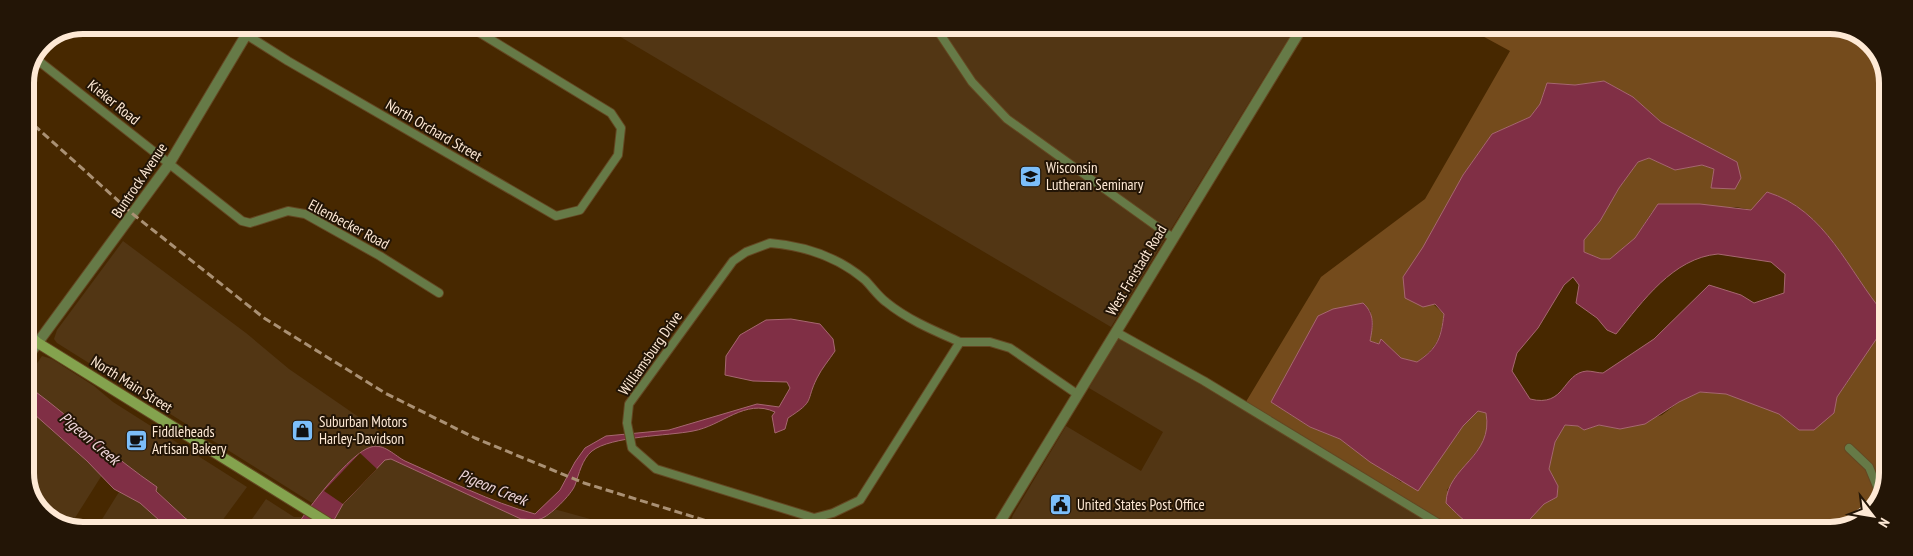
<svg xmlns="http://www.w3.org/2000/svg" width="1913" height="556" font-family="'PT Sans Narrow',sans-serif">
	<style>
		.built { fill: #523614 }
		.green { fill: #744b1c }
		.water { fill: #802f45; stroke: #a66770; fill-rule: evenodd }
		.pier { fill: #472800 }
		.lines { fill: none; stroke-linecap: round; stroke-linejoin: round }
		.minor-casing { stroke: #644722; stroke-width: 10 }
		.tertiary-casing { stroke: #644722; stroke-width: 12 }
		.secondary-casing { stroke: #644722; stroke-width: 12 }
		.minor { stroke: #667a47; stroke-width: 8 }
		.tertiary { stroke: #667a47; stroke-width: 10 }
		.secondary { stroke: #84a34e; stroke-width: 10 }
		.rail { stroke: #aa9174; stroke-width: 3; stroke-dasharray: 8 4; stroke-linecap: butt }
		.labels { text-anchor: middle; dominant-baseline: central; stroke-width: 4; stroke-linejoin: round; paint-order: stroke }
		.street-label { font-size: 15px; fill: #fee9d5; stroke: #231506 }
		.poi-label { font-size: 15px; fill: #fee9d5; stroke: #231506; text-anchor: start }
		.water-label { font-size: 16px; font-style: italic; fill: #efd6da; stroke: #231506 }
		.rim { fill: none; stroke: #fee9d5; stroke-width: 6 }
	</style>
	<rect width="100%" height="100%" fill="#472800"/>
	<g class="built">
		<polygon points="602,26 1296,26 1111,327"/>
		<polygon points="123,241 246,333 289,369 379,431 384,448 378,446 360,453 312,503 57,343 54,339 57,330"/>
		<polygon points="1121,333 1427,515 1418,531 1007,530 1013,515 1066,426 1141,471 1163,432 1089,388"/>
		<polygon points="42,356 52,359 94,386 113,402 247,487 216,529 201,529 185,518 156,490 157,487 133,471 104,445 90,437 71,418 27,387 31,372"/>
		<polygon points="25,409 34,414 102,475 68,529 56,522 35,502 25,477"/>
		<polygon points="391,459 521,519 550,514 554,509 630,530 353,529 335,518 343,504 385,460"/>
		<polygon points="119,492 140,503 169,529 96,529"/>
		<polygon points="266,499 294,517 302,517 295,529 245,529"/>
	</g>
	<path class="green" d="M1464,26L1845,27L1874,45L1888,79L1886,488L1866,519L1831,531H1519L1544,504L1557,497L1558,486L1549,469L1555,442L1565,425L1578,426L1584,430L1599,425L1620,429L1662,415L1679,402L1700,392L1726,394L1755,404L1779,414L1799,430L1825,420L1834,413L1837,397L1853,374L1885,315C1848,271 1826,210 1767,192L1752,210L1736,207L1652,212L1635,238L1610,259H1601L1584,252V240L1600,221L1619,188L1638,162L1649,158L1675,170L1702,165L1714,169L1711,188L1737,162L1661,122L1633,97L1604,81L1575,85L1547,83L1540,104L1530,117L1492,134L1463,175L1423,248L1403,277L1444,314C1440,338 1438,347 1417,362L1401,358L1382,340L1380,344L1370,341L1373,324L1370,310L1318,317L1271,402L1310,427L1340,439L1401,482L1444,452L1463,426L1478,411L1486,413L1488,428L1485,440L1447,490L1469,526L1478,531H1418L1427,516L1244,405L1321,277L1425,199L1510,51Z"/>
	<g class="water">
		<path d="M1604,81L1633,97L1661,122L1737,162L1741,178L1735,189L1711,188L1714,169L1702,165L1675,170L1649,158L1638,162L1619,188L1600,221L1584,240V252L1601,259H1610L1635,238L1658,204H1700L1751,210L1767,192C1826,210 1848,271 1885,315L1877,338L1837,397L1834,413L1814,430H1799L1779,414L1726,394L1700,392L1679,402L1645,424L1620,429L1599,425L1584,430L1578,426L1565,425L1555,442L1549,469L1558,486L1557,497L1544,504L1519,531C1476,531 1478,535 1446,503C1447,466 1494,457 1486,413L1478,411L1463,426L1418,491L1370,462L1340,439L1310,427L1271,402L1318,316L1333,309L1363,303C1375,314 1373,326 1370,341L1379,344L1381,339L1401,358L1417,362C1438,348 1441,338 1444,314L1435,304L1423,307L1405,298L1403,277L1423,247L1463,175L1492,134L1530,117L1540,104L1547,83L1575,85ZM1718,254L1771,262L1785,274L1784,293L1754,303L1741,295L1709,285L1654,339L1603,373C1598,373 1592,371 1587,371C1562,373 1566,408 1530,399L1512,371L1517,353L1538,328L1564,285L1573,277L1579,285L1576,303L1597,318L1607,330L1616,334C1643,301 1673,258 1718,254Z"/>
		<path d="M791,319L820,324L833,339L835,351C829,360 822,368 817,378C805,402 816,400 788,418L785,429L775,433L772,416L775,412C745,398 722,426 693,431C668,436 611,436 592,451C582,459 579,474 575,485C572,494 549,517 540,519C535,521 527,519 521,519L391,459L385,460L343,504L329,529H295C306,510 351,452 371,447C384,443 395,456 405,461C448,480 490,502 535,514L560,490L575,462L585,448L606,436L669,430L757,404L779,407L790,388L787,382L753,381L725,375L726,356L740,335L766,320Z"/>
		<path d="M25,386L32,389C75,421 113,457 157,487L156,491L185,518L201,529H169L140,503L114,489L87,461L34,414L25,409Z"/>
	</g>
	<polygon class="pier" points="360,453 377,469 343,504 324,491"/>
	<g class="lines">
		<defs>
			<g id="minor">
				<polyline points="231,25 288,61 556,216 580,210 618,155 621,128 611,113 467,25"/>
				<polyline points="772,26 790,31 797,26"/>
				<polyline points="940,26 940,34 972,82 1007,119 1173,238"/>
				<polyline points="40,62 242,221 250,223 288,211 305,214 380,256 439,293"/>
				<path d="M770,243C805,246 838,257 865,280C872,287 878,296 886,302C908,320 935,331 960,342L860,500L833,513L814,518L656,469L632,448L627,423L629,404L733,261L746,252Z"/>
				<polyline points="1116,332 1204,381 1451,531"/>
				<polyline points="960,342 990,342 1010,348 1077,394"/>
				<polyline points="1849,448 1869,467 1881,496"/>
			</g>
			<g id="tertiary">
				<polyline points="25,360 169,164 252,25"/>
				<polyline points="995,530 1303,26"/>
			</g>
			<polyline id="secondary" points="25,332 38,343 338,529"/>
		</defs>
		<use href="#minor" class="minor-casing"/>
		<use href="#tertiary" class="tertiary-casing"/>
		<use href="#secondary" class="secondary-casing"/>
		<use href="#minor" class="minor"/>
		<use href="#tertiary" class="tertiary"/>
		<use href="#secondary" class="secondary"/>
		<polyline class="rail" points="25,117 134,215 264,318 385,393 475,438 584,483 736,530"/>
	</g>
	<defs>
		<symbol id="university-square" viewBox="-11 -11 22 22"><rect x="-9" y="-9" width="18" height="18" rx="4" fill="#7cbef9" stroke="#231506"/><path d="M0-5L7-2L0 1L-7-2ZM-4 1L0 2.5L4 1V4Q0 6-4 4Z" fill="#111"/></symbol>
		<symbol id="shop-square" viewBox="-11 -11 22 22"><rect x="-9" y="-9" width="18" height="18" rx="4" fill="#7cbef9" stroke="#231506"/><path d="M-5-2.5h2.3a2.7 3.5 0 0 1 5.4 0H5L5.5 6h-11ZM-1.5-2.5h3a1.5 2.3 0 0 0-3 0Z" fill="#111"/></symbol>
		<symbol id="cafe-square" viewBox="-11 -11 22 22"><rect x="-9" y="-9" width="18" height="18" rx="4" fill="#7cbef9" stroke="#231506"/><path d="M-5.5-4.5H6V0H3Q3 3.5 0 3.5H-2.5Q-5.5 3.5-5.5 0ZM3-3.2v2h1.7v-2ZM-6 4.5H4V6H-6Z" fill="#111"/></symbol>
		<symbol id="civic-square" viewBox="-11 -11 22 22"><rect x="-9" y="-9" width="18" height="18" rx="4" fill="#7cbef9" stroke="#231506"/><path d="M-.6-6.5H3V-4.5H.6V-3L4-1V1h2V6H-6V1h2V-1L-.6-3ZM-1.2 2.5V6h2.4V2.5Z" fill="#111"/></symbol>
	</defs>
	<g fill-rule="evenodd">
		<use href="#university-square" x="1018" y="164" width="25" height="25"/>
		<use href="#shop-square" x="290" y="418" width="25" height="25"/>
		<use href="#cafe-square" x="124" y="428" width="25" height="25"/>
		<use href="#civic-square" x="1048" y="492" width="25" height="25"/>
	</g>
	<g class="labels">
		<g class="street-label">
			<text transform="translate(114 102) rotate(39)">Kieker Road</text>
			<text transform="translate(434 130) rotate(30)">North Orchard Street</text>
			<text transform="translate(139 180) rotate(-56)">Buntrock Avenue</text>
			<text transform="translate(349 224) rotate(28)">Ellenbecker Road</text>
			<text transform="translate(1136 270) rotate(-59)">West Freistadt Road</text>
			<text transform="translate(650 353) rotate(-55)">Williamsburg Drive</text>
			<text transform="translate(132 384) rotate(32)">North Main Street</text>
		</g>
		<g class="poi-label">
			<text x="1046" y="167">Wisconsin<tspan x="1046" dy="17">Lutheran Seminary</tspan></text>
			<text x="319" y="421">Suburban Motors<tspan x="319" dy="17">Harley-Davidson</tspan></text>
			<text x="152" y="431">Fiddleheads<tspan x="152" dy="17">Artisan Bakery</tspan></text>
			<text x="1077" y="504">United States Post Office</text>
		</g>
		<g class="water-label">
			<text transform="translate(90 438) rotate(40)">Pigeon Creek</text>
			<text transform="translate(493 487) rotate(22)">Pigeon Creek</text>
		</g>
	</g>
	<path d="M0 0H1913V556H0ZM83 34H1830A49 49 0 0 1 1879 83V473A49 49 0 0 1 1830 522H83A49 49 0 0 1 34 473V83A49 49 0 0 1 83 34Z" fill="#231506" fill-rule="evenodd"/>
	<path class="rim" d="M83 34H1830A49 49 0 0 1 1879 83V473A49 49 0 0 1 1830 522H83A49 49 0 0 1 34 473V83A49 49 0 0 1 83 34Z"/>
	<g transform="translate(1873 516) rotate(121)" stroke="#231506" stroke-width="4" paint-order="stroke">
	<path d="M0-4L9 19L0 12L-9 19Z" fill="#fee9d5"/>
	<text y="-8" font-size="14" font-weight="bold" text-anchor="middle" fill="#fee9d5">N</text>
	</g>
</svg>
